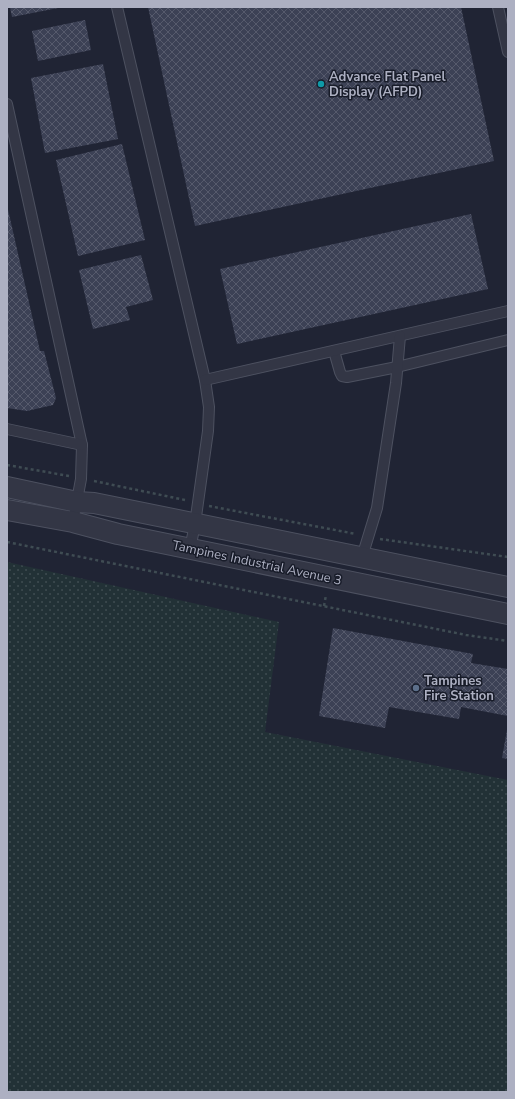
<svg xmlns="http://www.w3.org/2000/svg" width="515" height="1099" font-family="'Nunito Sans',sans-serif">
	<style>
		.grass { fill: url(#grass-dots) }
		.building { fill: url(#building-cross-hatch) }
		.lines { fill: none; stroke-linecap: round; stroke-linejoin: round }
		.service-casing { stroke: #4d5160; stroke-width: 12 }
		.minor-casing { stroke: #4d5160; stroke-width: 22 }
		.path { stroke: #3f4c53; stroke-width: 2.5; stroke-dasharray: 3 3; stroke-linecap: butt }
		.service { stroke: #333645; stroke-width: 10 }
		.minor { stroke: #333645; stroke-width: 20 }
		.culture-dot { fill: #0f9aa8; stroke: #181c29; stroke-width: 1.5 }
		.service-dot { fill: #5c6f8a; stroke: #181c29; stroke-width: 1.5 }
		.labels { text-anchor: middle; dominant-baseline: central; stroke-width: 3; stroke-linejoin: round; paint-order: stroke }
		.poi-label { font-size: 13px; font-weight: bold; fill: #adb0c2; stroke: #181c29; text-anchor: start }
		.street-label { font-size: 13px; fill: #adb0c2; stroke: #181c29 }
	</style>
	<defs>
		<pattern id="grass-dots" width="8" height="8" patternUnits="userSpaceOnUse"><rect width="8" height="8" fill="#223136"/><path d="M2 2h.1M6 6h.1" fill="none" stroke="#3f4c51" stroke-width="1.8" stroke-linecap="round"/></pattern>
		<pattern id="building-cross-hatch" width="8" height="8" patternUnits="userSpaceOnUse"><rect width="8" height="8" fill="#3c4155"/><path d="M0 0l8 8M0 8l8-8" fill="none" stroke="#565a6c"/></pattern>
	</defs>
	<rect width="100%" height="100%" fill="#202434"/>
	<polygon class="grass" points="7,562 279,622 265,732 508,780 508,1092 7,1092"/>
	<g class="building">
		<polygon points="10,7 58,7 58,8 12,17"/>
		<polygon points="148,7 461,7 494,161 195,226"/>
		<polygon points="85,20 91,50 38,61 32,31"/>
		<polygon points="103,64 118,139 45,153 31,78"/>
		<polygon points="122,144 145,240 78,256 56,160"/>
		<polygon points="7,205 40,351 44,351 56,398 53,405 27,411 7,408"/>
		<polygon points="471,214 488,289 237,344 220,269"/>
		<polygon points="141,255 153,300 126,307 130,320 93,329 79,270"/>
		<polygon points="333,628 473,654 471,663 508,669 508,716 461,707 459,719 389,707 385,728 319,716"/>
		<polygon points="507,730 508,730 508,759 502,758"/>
	</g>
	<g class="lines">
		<defs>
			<g id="service">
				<polyline points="117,7 205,380 209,407 208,431 195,524 190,549"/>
				<polyline points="498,7 508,52"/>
				<polyline points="7,104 82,445 81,479 73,522"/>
				<polyline points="334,351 340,372 342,376 347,377 397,367 508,340"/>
				<polyline points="205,380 508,311"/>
				<polyline points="7,429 82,445"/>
				<polyline points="362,557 377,508 396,383 400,336"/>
			</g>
			<g id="minor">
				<polyline points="7,487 77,502 94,503 508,587"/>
				<polyline points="7,510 73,522 118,534 508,614"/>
			</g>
		</defs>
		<use href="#service" class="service-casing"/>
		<use href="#minor" class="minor-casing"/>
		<g class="path">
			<polyline points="7,465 69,476"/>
			<polyline points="94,481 185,500"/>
			<polyline points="209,506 356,534"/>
			<polyline points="380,539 508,557"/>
			<polyline points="7,542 466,635 508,641"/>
			<polyline points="324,606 326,595"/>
		</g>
		<use href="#service" class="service"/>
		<use href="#minor" class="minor"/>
	</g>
	<circle class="culture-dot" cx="321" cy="84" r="4"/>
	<circle class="service-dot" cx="416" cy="688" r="4"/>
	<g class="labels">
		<g class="poi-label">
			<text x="329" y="77">Advance Flat Panel<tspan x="329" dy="15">Display (AFPD)</tspan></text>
			<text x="424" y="681">Tampines<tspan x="424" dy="15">Fire Station</tspan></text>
		</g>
		<g class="street-label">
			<text transform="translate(257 563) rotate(12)">Tampines Industrial Avenue 3</text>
		</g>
	</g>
	<rect width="515" height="1099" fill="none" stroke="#adb0c2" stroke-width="16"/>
</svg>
